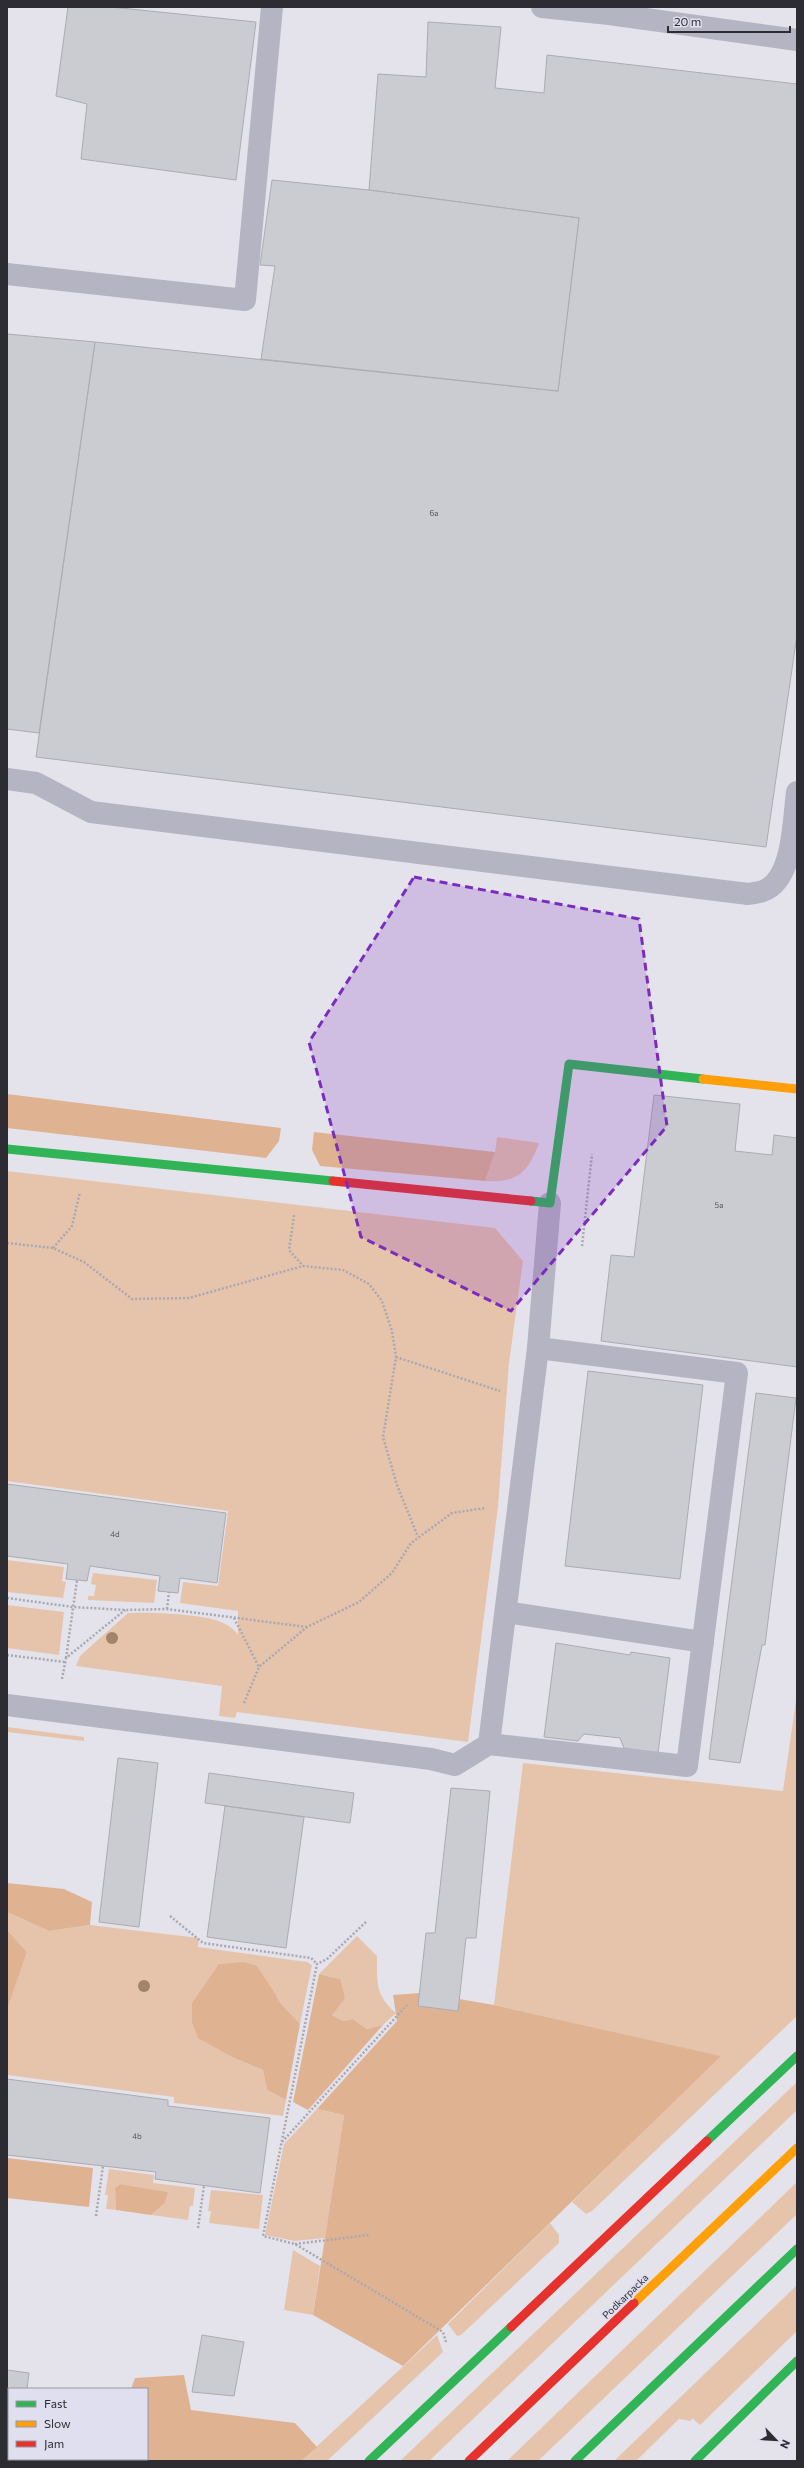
<svg xmlns="http://www.w3.org/2000/svg" width="804" height="2468" font-family="Commissioner,sans-serif">
	<style>
		.green { fill: #e6c4ac }
		.forest { fill: #dfb391 }
		.building { fill: #cbcbd2; stroke: #acabb2 }
		.lines { fill: none; stroke-linecap: round; stroke-linejoin: round }
		.path { stroke: #a8a8b2; stroke-width: 2.5; stroke-dasharray: 2 2; stroke-linecap: butt }
		.lane { stroke: #b5b4c2; stroke-width: 22 }
		.fast { stroke: #30b455; stroke-width: 9 }
		.slow { stroke: #ff9f0a; stroke-width: 9 }
		.jam { stroke: #e5322d; stroke-width: 9 }
		.tree { fill: #a1846a }
		.marked { fill: #7b2cbf; fill-opacity: 0.2; stroke: #7b2cbf; stroke-width: 3; stroke-dasharray: 8 5; stroke-linejoin: round }
		.labels { text-anchor: middle; dominant-baseline: central; stroke-width: 4; stroke-linejoin: round; paint-order: stroke }
		.number-label { font-size: 8px; fill: #54545a }
		.street-label { font-size: 10px; fill: #2c2c32; stroke: #e0dff0 }
	</style>
	<rect width="100%" height="100%" fill="#e4e3ec"/>
	<g class="green">
		<path d="M497,1137L539,1143C528,1173 517,1183 485,1181L495,1152Z"/>
		<path d="M7,1171L495,1228L523,1261L509,1363L498,1507L468,1742L237,1712L235,1718L219,1716L222,1686L76,1666L80,1656L128,1613C148,1612 204,1614 221,1622C228,1625 234,1629 238,1635V1611L180,1603L183,1582L218,1586L228,1511L7,1481Z"/>
		<polygon points="7,1560 64,1567 62,1581 66,1582 63,1598 7,1592"/>
		<polygon points="93,1573 157,1580 154,1603 88,1600 88,1596 94,1596 96,1585 91,1584"/>
		<polygon points="7,1605 64,1612 59,1655 7,1648"/>
		<polygon points="797,1693 797,2016 592,2211 586,2214 572,2202 720,2056 494,2005 523,1763 783,1791"/>
		<polygon points="7,1727 84,1737 84,1741 7,1732"/>
		<polygon points="7,1912 49,1931 90,1925 199,1938 198,1947 307,1962 312,1965 300,2024 283,2006 277,1996 234,2058 263,2070 267,2090 286,2100 283,2116 174,2103 174,2097 7,2075 7,2010 27,1952 7,1930"/>
		<path d="M357,1936L377,1956C377,1982 375,1995 396,2013L383,2025L367,2029L353,2019L343,2021L332,2015L340,1979L319,1974Z"/>
		<polygon points="797,2082 797,2110 429,2461 400,2461"/>
		<polygon points="317,2109 344,2115 325,2238 295,2241 265,2235 284,2144"/>
		<polygon points="109,2169 154,2175 153,2183 195,2188 193,2206 190,2206 188,2220 151,2215 165,2203 168,2192 120,2184 115,2188 116,2210 106,2209 108,2195 105,2195"/>
		<polygon points="797,2182 797,2214 538,2461 507,2461"/>
		<polygon points="211,2190 263,2195 259,2229 209,2223 211,2211 208,2211"/>
		<polygon points="550,2223 559,2235 559,2243 461,2335 457,2336 448,2324"/>
		<polygon points="293,2250 320,2266 313,2315 284,2310"/>
		<polygon points="797,2285 797,2331 700,2425 692,2418 691,2421 679,2419 636,2461 614,2461"/>
		<polygon points="437,2335 443,2352 327,2461 301,2461"/>
	</g>
	<g class="forest">
		<polygon points="7,1094 281,1128 279,1141 266,1158 7,1128"/>
		<polygon points="314,1132 495,1152 485,1181 320,1166 312,1150"/>
		<polygon points="7,1883 64,1889 92,1902 90,1925 49,1931 7,1912"/>
		<polygon points="7,1930 27,1952 7,2010"/>
		<polygon points="244,1962 257,1966 283,2006 300,2024 286,2100 267,2090 263,2070 234,2058 198,2038 192,2022 192,2003 219,1964"/>
		<polygon points="319,1974 340,1979 345,1998 332,2015 343,2021 353,2019 367,2029 383,2025 308,2110 293,2102"/>
		<polygon points="420,1993 419,2006 458,2011 459,1999 494,2005 721,2056 403,2366 313,2315 344,2115 317,2109 397,2021 393,1995"/>
		<polygon points="7,2158 93,2168 89,2207 7,2198"/>
		<polygon points="120,2184 168,2192 165,2203 151,2215 116,2210 115,2188"/>
		<polygon points="184,2375 191,2410 295,2423 317,2447 301,2461 58,2461 58,2459 147,2459 147,2389 131,2389 135,2378"/>
	</g>
	<g class="building">
		<polygon points="68,7 111,7 256,22 236,180 81,159 87,104 56,96"/>
		<polygon points="428,22 501,27 495,88 544,93 547,55 797,84 797,635 766,847 36,757 95,342 558,391 579,218 369,190 378,74 426,77"/>
		<polygon points="272,180 369,190 579,218 558,391 261,359 275,266 260,265"/>
		<polygon points="7,334 95,342 39,733 7,729"/>
		<polygon points="654,1095 740,1104 735,1151 772,1155 774,1135 797,1138 797,1367 601,1341 611,1255 634,1257"/>
		<polygon points="588,1371 703,1385 680,1579 565,1566"/>
		<polygon points="756,1393 796,1398 765,1645 762,1645 740,1763 709,1759"/>
		<polygon points="7,1484 226,1513 217,1583 180,1578 178,1593 158,1591 160,1576 90,1566 87,1581 66,1579 68,1564 7,1556"/>
		<polygon points="556,1643 630,1655 631,1652 670,1658 658,1753 624,1748 620,1738 584,1734 578,1741 544,1737"/>
		<polygon points="118,1758 158,1763 139,1927 99,1922"/>
		<polygon points="209,1773 354,1793 350,1823 205,1803"/>
		<polygon points="451,1788 490,1791 476,1938 466,1938 458,2011 418,2006 426,1933 435,1933"/>
		<polygon points="225,1806 304,1817 286,1948 207,1937"/>
		<polygon points="7,2079 168,2100 168,2106 270,2118 260,2193 155,2179 156,2172 7,2155"/>
		<polygon points="202,2335 244,2342 234,2396 192,2392"/>
		<polygon points="7,2370 29,2373 27,2389 9,2389 9,2459 41,2459 41,2461 7,2461"/>
	</g>
	<g class="lines">
		<g class="path">
			<polyline points="294,1215 289,1250 303,1266"/>
			<polyline points="7,1243 53,1248 84,1262 132,1299 189,1298 303,1266 343,1270 369,1284 382,1301 392,1331 396,1357 383,1437 397,1485 418,1537"/>
			<polyline points="582,1246 592,1154"/>
			<polyline points="53,1248 72,1226 80,1192"/>
			<polyline points="396,1357 500,1391"/>
			<polyline points="7,1598 73,1607 125,1610 167,1609 307,1627"/>
			<polyline points="167,1609 169,1592"/>
			<polyline points="234,1618 259,1667"/>
			<polyline points="7,1655 65,1662"/>
			<polyline points="66,1658 77,1580"/>
			<polyline points="62,1679 66,1658 125,1610"/>
			<polyline points="244,1703 259,1667 307,1627 359,1602 392,1573 411,1543 452,1513 485,1508"/>
			<polyline points="170,1916 203,1943 311,1958 317,1964"/>
			<polyline points="366,1922 327,1959 317,1964 263,2236 295,2244 443,2332 446,2342"/>
			<polyline points="282,2142 407,2005"/>
			<polyline points="96,2216 103,2166"/>
			<polyline points="198,2228 204,2186"/>
			<polyline points="295,2244 369,2235"/>
		</g>
		<g class="lane">
			<polyline points="542,7 609,14 797,40"/>
			<polyline points="7,274 245,300 272,7"/>
			<path d="M7,779L36,783L91,812L748,894C753,893 758,893 763,891C794,880 793,820 797,792"/>
			<polyline points="506,1612 703,1642"/>
			<polyline points="7,1705 431,1759 455,1765 489,1744 538,1348 550,1203"/>
			<polyline points="489,1744 687,1766 737,1373 538,1348"/>
		</g>
		<g class="fast">
			<polyline points="7,1149 333,1181"/>
			<polyline points="531,1201 550,1203 569,1064 703,1079"/>
			<polyline points="707,2141 797,2056"/>
			<polyline points="369,2461 511,2327"/>
			<polyline points="575,2461 797,2249"/>
			<polyline points="695,2461 797,2361"/>
		</g>
		<g class="slow">
			<polyline points="703,1079 797,1089"/>
			<polyline points="634,2303 797,2148"/>
		</g>
		<g class="jam">
			<polyline points="333,1181 531,1201"/>
			<polyline points="511,2327 707,2141"/>
			<polyline points="469,2461 634,2303"/>
		</g>
	</g>
	<g class="tree">
		<circle cx="112" cy="1638" r="6"/>
		<circle cx="144" cy="1986" r="6"/>
	</g>
	<path class="marked" d="M414,877L639,919L667,1126L511,1311L361,1237L309,1042Z"/>
	<g class="labels">
		<g class="number-label">
			<text x="434" y="513">6a</text>
			<text x="719" y="1205">5a</text>
			<text x="115" y="1534">4d</text>
			<text x="137" y="2136">4b</text>
		</g>
		<g class="street-label">
			<text transform="translate(625 2296) rotate(-44)">Podkarpacka</text>
		</g>
	</g>
	<rect width="804" height="2468" fill="none" stroke="#2c2c32" stroke-width="16"/>
	<rect x="8" y="2388" width="140" height="72" fill="#e0dff0" stroke="#9897a4"/>
	<rect x="16" y="2401" width="20" height="6" fill="#30b455" stroke="#9897a4"/>
	<text x="44" y="2408" font-size="12" fill="#2c2c32">Fast</text>
	<rect x="16" y="2421" width="20" height="6" fill="#ff9f0a" stroke="#9897a4"/>
	<text x="44" y="2428" font-size="12" fill="#2c2c32">Slow</text>
	<rect x="16" y="2441" width="20" height="6" fill="#e5322d" stroke="#9897a4"/>
	<text x="44" y="2448" font-size="12" fill="#2c2c32">Jam</text>
	<g transform="translate(776 2440) rotate(115)" stroke="#e0dff0" stroke-width="3" paint-order="stroke">
	<path d="M0-3L7 15L0 10L-7 15Z" fill="#2c2c32"/>
	<text y="-6" font-size="11" font-weight="bold" text-anchor="middle" fill="#2c2c32">N</text>
	</g>
	<path d="M668 26v6h122v-6" fill="none" stroke="#2c2c32" stroke-width="2"/>
	<text x="674" y="26" font-size="12" fill="#2c2c32" stroke="#e0dff0" stroke-width="3" paint-order="stroke">20 m</text>
</svg>
